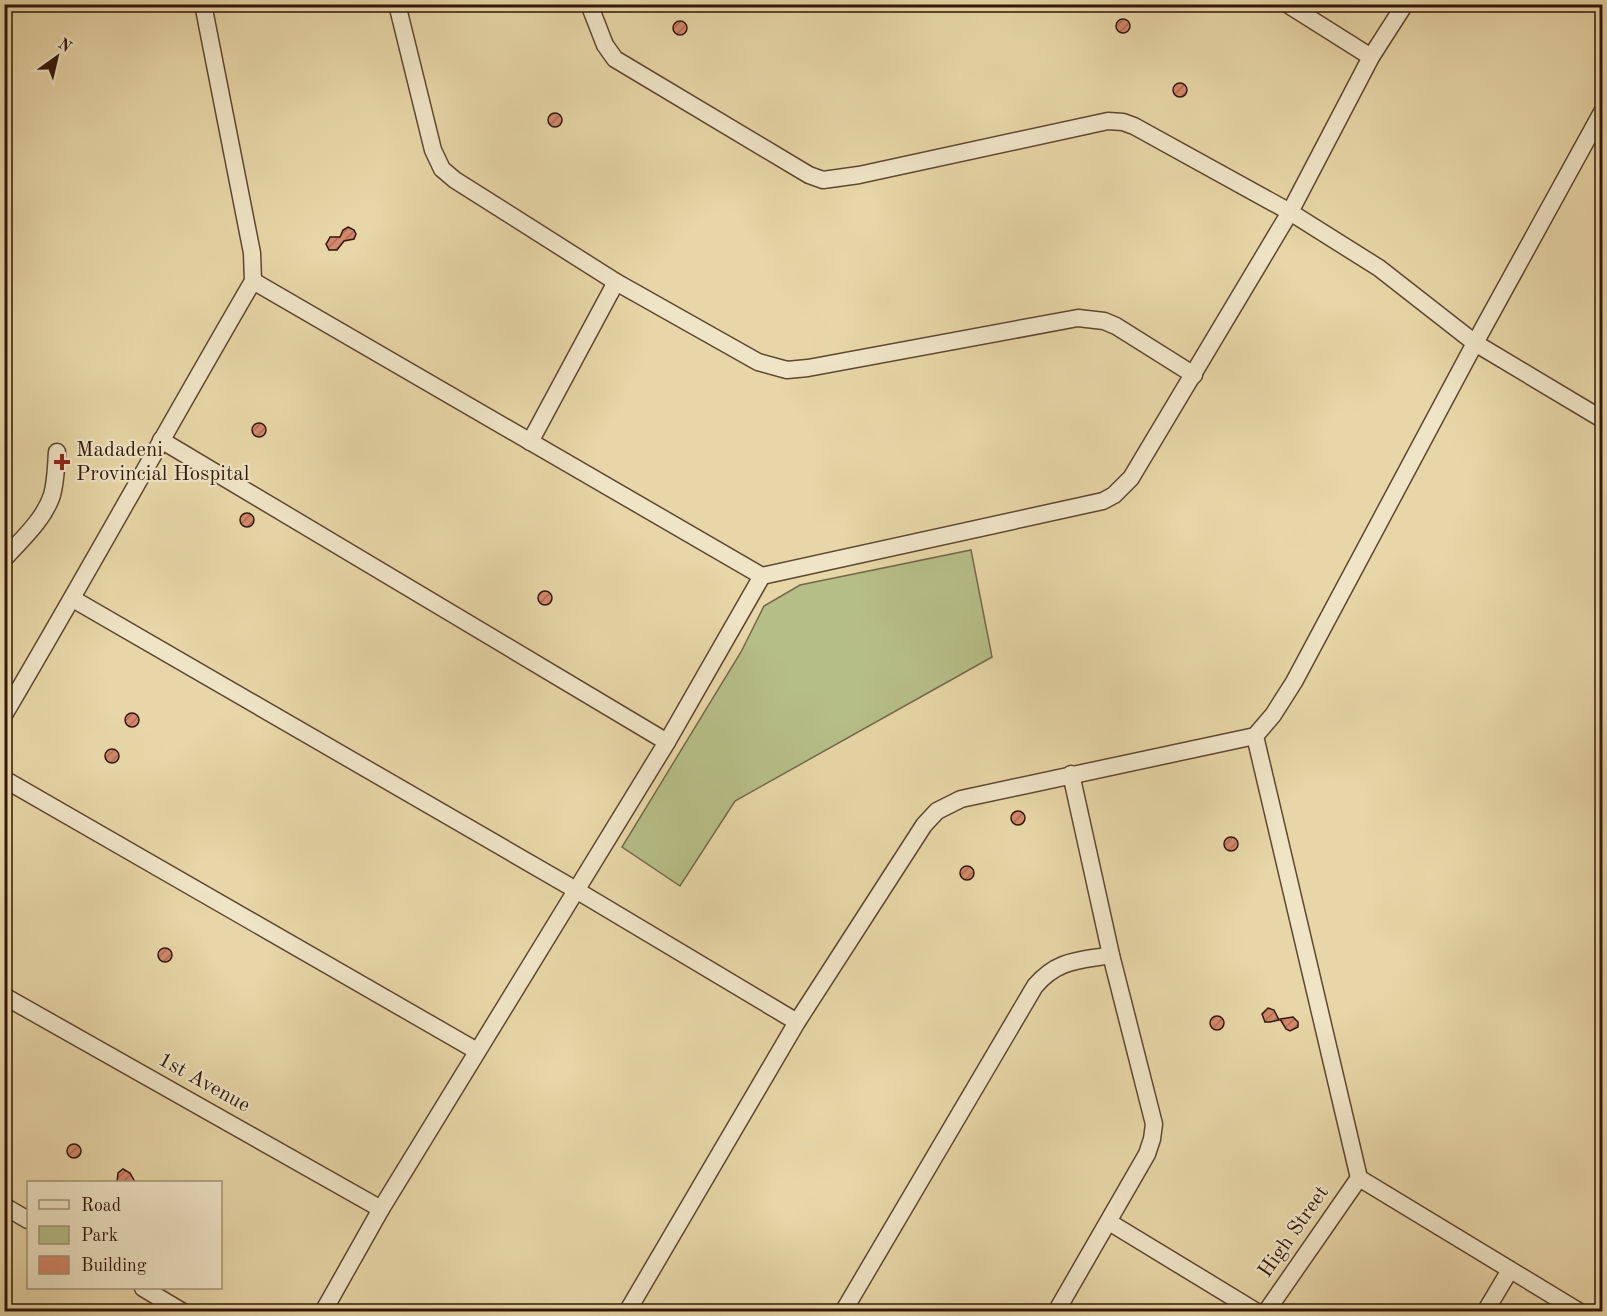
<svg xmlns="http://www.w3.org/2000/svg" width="1607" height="1316" font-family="'Old Standard TT',serif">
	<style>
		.green { fill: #b6be87; stroke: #746a48; stroke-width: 1.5 }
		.building { fill: url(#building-hatch); stroke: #321709; stroke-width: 1.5 }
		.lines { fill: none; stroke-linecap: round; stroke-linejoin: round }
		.minor-casing { stroke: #5f4730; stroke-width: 19 }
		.minor { stroke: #efe4c6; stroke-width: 16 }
		.poi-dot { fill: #8f2418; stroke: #efe4c6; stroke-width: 2 }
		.labels { text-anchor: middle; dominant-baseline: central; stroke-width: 4.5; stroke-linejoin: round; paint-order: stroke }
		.poi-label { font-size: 21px; fill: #321709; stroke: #efe4c6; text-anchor: start }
		.street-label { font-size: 21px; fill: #321709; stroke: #efe4c6 }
	</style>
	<defs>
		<pattern id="building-hatch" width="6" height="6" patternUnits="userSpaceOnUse" patternTransform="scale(1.5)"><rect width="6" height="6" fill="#d4886a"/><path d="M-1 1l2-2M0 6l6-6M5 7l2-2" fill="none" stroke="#ad6e55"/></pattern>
	</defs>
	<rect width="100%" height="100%" fill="#e7d6a7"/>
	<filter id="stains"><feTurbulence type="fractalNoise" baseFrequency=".00333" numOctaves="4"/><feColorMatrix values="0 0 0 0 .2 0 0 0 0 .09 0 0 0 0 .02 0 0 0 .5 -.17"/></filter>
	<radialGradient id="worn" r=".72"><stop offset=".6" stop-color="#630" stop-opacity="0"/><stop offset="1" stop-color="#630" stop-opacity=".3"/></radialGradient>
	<polygon class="green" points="971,550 992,657 735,801 680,886 622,847 741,652 764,606 800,585"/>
	<g class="building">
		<circle cx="1123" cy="26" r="7"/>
		<circle cx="680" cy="28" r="7"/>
		<circle cx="1180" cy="90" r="7"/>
		<circle cx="555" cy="120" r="7"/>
		<polygon points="348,227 354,230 356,234 354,239 344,241 337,250 329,250 326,244 328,241 330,237 340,237 343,230"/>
		<circle cx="259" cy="430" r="7"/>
		<circle cx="247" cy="520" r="7"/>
		<circle cx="545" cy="598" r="7"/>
		<circle cx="132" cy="720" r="7"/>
		<circle cx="112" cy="756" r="7"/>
		<circle cx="1018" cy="818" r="7"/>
		<circle cx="1231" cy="844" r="7"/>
		<circle cx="967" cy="873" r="7"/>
		<circle cx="165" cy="955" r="7"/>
		<polygon points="1268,1008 1274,1010 1279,1020 1270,1022 1265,1022 1262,1014"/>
		<circle cx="1217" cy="1023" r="7"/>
		<polygon points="1293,1017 1298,1022 1298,1027 1290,1031 1286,1029 1280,1019"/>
		<circle cx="74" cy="1151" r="7"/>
		<polygon points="123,1169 130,1173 135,1182 117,1182 118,1173"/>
	</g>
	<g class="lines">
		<defs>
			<g id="minor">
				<polyline points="397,4 433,150 442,169 455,180 616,282 758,362 787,370 808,368 1078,318 1104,321 1116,326 1194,375"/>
				<polyline points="589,4 605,45 615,59 809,175 823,180 859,175 1108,121 1123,122 1134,126 1290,212 1379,268 1475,343 1602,419"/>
				<polyline points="1287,4 1371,57"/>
				<polyline points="253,281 762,576 1103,501 1114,495 1131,478 1290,212 1371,57 1405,4"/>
				<polyline points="161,440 667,742"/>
				<polyline points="530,442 616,282"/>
				<path d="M4,559C21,540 44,520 52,495C56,481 56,466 57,452"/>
				<polyline points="73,599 576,890 797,1022"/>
				<path d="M4,715C89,571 169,425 253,281L252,253L203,4"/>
				<polyline points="1255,736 1359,1178 1580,1312"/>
				<polyline points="4,779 477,1051"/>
				<polyline points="4,996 381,1209"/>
				<polyline points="4,1206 28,1220"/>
				<polyline points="1109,1222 1257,1312"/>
				<polyline points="143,1288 183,1312"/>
				<polyline points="323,1312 381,1209 667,742 762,576"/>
				<polyline points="627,1312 797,1022 924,825 937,811 961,799 1255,736 1273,715 1294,682 1475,343 1602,112"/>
				<path d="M843,1312L1035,986C1058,959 1079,961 1111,955"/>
				<polyline points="1056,1312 1147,1154 1152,1139 1154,1124 1111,955 1071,774"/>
				<polyline points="1266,1312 1359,1178"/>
				<polyline points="1485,1312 1510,1270"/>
			</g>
		</defs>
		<use href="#minor" class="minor-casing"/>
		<use href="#minor" class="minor"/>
	</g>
	<path class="poi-dot" d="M59 453h6v6h6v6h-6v6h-6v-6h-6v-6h6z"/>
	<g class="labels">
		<g class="poi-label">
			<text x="76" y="450">Madadeni<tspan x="76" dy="24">Provincial Hospital</tspan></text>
		</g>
		<g class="street-label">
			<text transform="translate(204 1083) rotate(29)">1st Avenue</text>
			<text transform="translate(1294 1232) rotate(-55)">High Street</text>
		</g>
	</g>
	<rect width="1607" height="1316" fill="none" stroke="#e7d6a7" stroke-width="24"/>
	<rect x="6" y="6" width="1595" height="1304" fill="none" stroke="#321709" stroke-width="3"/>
	<rect x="12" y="12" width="1583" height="1292" fill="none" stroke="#321709" stroke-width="1.5"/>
	<rect x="27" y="1181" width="195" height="108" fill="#efe4c6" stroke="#a3927a" stroke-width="1.5"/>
	<rect x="39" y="1200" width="30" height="9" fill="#efe4c6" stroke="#a3927a" stroke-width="1.5"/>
	<text x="81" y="1211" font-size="18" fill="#321709">Road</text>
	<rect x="39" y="1226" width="30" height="18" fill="#b6be87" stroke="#a3927a" stroke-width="1.5"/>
	<text x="81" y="1241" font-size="18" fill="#321709">Park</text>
	<rect x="39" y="1256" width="30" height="18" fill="#d4886a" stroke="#a3927a" stroke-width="1.5"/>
	<text x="81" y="1271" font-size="18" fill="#321709">Building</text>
	<g transform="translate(57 57) rotate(34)" stroke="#efe4c6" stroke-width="4.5" paint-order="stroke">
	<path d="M0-4.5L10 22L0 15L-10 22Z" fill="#321709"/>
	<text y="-9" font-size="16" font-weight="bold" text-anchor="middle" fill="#321709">N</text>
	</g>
	<rect width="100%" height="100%" filter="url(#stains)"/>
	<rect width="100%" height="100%" fill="url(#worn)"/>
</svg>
